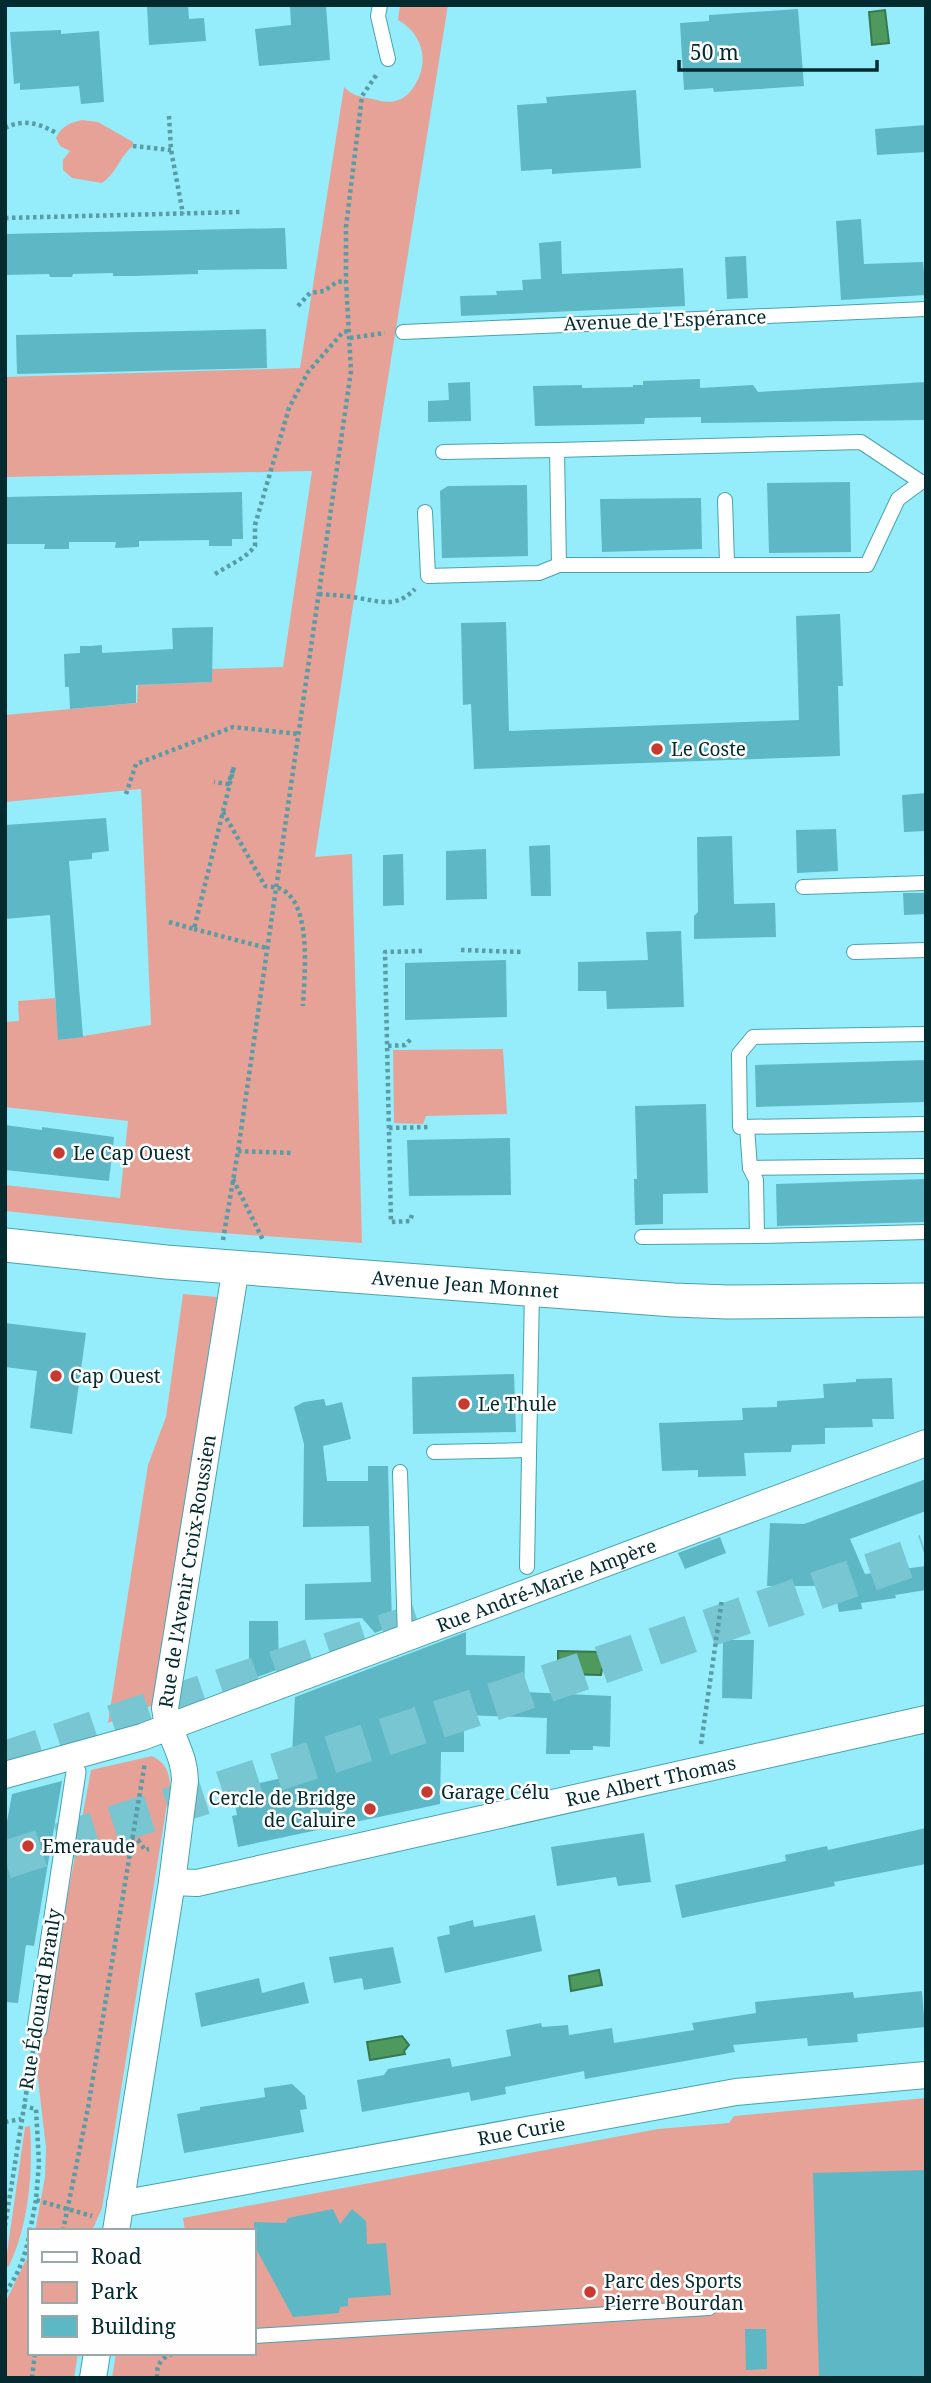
<svg xmlns="http://www.w3.org/2000/svg" width="931" height="2383" font-family="'Noto Serif',serif">
	<style>
		.green { fill: #e7a297 }
		.water { fill: #4e995d; stroke: #37784f; stroke-width: 2 }
		.building { fill: #5eb7c4 }
		.lines { fill: none; stroke-linecap: round; stroke-linejoin: round }
		.trunk-tunnel { stroke: #78c6d2; stroke-width: 38; stroke-dasharray: 38 19; stroke-linecap: butt }
		.service-casing { stroke: #49a2af; stroke-width: 16 }
		.pedestrian-casing { stroke: #49a2af; stroke-width: 21 }
		.minor-casing { stroke: #49a2af; stroke-width: 28 }
		.tertiary-casing { stroke: #49a2af; stroke-width: 35 }
		.path { stroke: #589ca6; stroke-width: 4.5; stroke-dasharray: 3.5 3.5; stroke-linecap: butt }
		.service { stroke: #fff; stroke-width: 14 }
		.pedestrian { stroke: #fff; stroke-width: 19 }
		.minor { stroke: #fff; stroke-width: 26 }
		.tertiary { stroke: #fff; stroke-width: 33 }
		.poi-dot { fill: #c83a30; stroke: #fefefe; stroke-width: 2.5 }
		.labels { text-anchor: middle; dominant-baseline: central; stroke-width: 5; stroke-linejoin: round; paint-order: stroke }
		.street-label { font-size: 19px; fill: #022a2f; stroke: #fefefe }
		.poi-label { font-size: 19px; fill: #022a2f; stroke: #fefefe; text-anchor: start }
	</style>
	<rect width="100%" height="100%" fill="#95edfb"/>
	<g class="green">
		<path d="M400,5H448L380,428L315,857L352,854L362,1243L193,1231L5,1211V1185L120,1198L128,1121L5,1107V1022L19,1021L18,1001L55,998L59,1040L151,1025L141,789L5,802V715L137,703L138,685L211,682L212,669L283,667L312,471L5,477V377L300,368L344,87C353,96 360,97 373,99C380,101 387,103 395,101C404,99 411,92 415,85C430,61 422,33 398,20Z"/>
		<path d="M82,120L98,122L133,142V146C119,157 117,173 102,183L72,178L63,170V160L70,151L60,146L56,138C62,126 69,123 82,120Z"/>
		<polygon points="503,1049 507,1114 426,1116 423,1124 394,1123 393,1050"/>
		<polygon points="183,1294 217,1297 153,1705 108,1723 148,1465 166,1417"/>
		<path d="M152,1756C165,1763 169,1770 170,1785L102,2208L92,2231H35L45,2177L46,2148L37,2070L40,2043L91,1770Z"/>
		<polygon points="926,2098 926,2378 112,2378 116,2353 254,2353 254,2231 185,2231 183,2218 658,2129 729,2123 734,2116"/>
		<path d="M30,2126C33,2173 29,2223 9,2266L5,2267L25,2127Z"/>
		<polygon points="30,2252 30,2353 78,2353 74,2378 5,2378 5,2303"/>
	</g>
	<g class="water">
		<polygon points="885,10 889,43 872,45 869,12"/>
		<polygon points="558,1651 602,1652 602,1658 610,1659 609,1669 602,1669 601,1675 558,1674"/>
		<polygon points="599,1970 602,1985 571,1991 569,1976"/>
		<polygon points="402,2036 409,2045 404,2051 405,2054 370,2060 367,2042"/>
	</g>
	<g class="building">
		<polygon points="147,5 188,5 189,19 204,18 206,41 149,45"/>
		<polygon points="326,5 330,60 259,66 255,29 291,25 290,7"/>
		<polygon points="798,9 804,86 714,92 713,88 684,90 680,23 709,21 709,15"/>
		<polygon points="61,30 61,34 99,31 104,102 81,104 79,86 20,90 20,83 14,84 10,32"/>
		<polygon points="636,90 641,168 552,174 552,169 521,171 517,105 547,103 546,97"/>
		<polygon points="926,125 926,152 877,155 875,129"/>
		<polygon points="861,219 864,264 923,262 926,295 841,300 836,221"/>
		<polygon points="285,228 287,269 198,270 198,274 134,276 113,276 113,273 73,274 72,277 50,277 49,274 5,275 5,234"/>
		<polygon points="561,241 562,274 683,268 685,306 461,316 460,296 497,295 496,291 523,290 522,280 541,279 539,243"/>
		<polygon points="746,256 748,298 727,299 725,257"/>
		<polygon points="266,329 267,368 17,374 16,335"/>
		<polygon points="700,379 700,388 753,385 758,392 926,382 926,420 701,423 701,417 645,418 644,424 535,426 533,386 582,385 582,388 633,387 633,385 643,385 643,381"/>
		<polygon points="470,382 471,421 428,422 428,401 449,400 448,383"/>
		<polygon points="850,482 851,552 769,553 767,483"/>
		<polygon points="527,485 528,556 442,558 440,491 448,486"/>
		<polygon points="242,492 243,539 232,539 232,546 209,546 209,540 139,541 139,547 115,548 116,542 69,542 69,549 44,549 45,544 5,544 5,497"/>
		<polygon points="701,498 702,549 602,552 600,499"/>
		<polygon points="840,614 843,686 838,686 840,756 474,769 471,704 463,705 461,623 506,622 509,731 799,720 796,616"/>
		<polygon points="213,627 212,682 136,685 136,703 70,709 69,687 65,687 64,654 80,653 80,646 91,646 102,645 102,653 173,649 172,628"/>
		<polygon points="926,793 926,831 904,832 902,795"/>
		<polygon points="106,818 109,851 92,853 92,859 69,861 83,1037 58,1040 50,915 5,919 5,825"/>
		<polygon points="836,829 838,871 797,873 796,830"/>
		<polygon points="732,836 734,904 775,903 776,937 694,939 694,916 698,912 697,837"/>
		<polygon points="550,845 551,896 531,896 529,846"/>
		<polygon points="486,849 487,899 446,900 446,851"/>
		<polygon points="403,854 404,905 383,906 383,855"/>
		<polygon points="903,893 926,893 926,914 904,915"/>
		<polygon points="681,931 684,1007 607,1009 606,991 578,991 578,962 648,960 646,932"/>
		<polygon points="506,960 507,1017 405,1020 405,963"/>
		<polygon points="926,1060 926,1102 756,1107 755,1065"/>
		<polygon points="706,1104 708,1193 663,1194 663,1224 635,1225 634,1179 637,1179 635,1106"/>
		<polygon points="5,1125 42,1130 42,1127 114,1137 109,1181 5,1170"/>
		<polygon points="510,1138 511,1195 409,1196 407,1140"/>
		<polygon points="926,1179 926,1222 777,1226 776,1184"/>
		<polygon points="5,1323 86,1333 72,1434 30,1428 37,1371 5,1367"/>
		<polygon points="514,1374 516,1432 413,1434 412,1377"/>
		<polygon points="892,1378 894,1419 872,1419 873,1427 825,1428 825,1444 792,1445 791,1452 744,1453 746,1476 698,1477 698,1470 662,1471 659,1423 743,1420 742,1408 777,1407 777,1401 824,1398 823,1384 856,1382 856,1379"/>
		<polygon points="324,1399 326,1406 342,1402 351,1439 323,1446 327,1481 368,1481 368,1466 388,1466 392,1626 375,1633 362,1618 305,1620 305,1584 371,1582 369,1526 303,1527 304,1444 294,1407 304,1402"/>
		<polygon points="926,1479 926,1511 850,1539 865,1574 926,1566 926,1590 895,1595 896,1598 861,1603 862,1609 839,1612 834,1586 767,1586 770,1523 804,1524"/>
		<polygon points="720,1537 726,1553 685,1569 678,1553"/>
		<polygon points="249,1621 278,1621 279,1669 249,1680"/>
		<polygon points="466,1632 466,1655 525,1656 524,1692 611,1696 610,1747 593,1746 593,1750 570,1750 570,1754 546,1754 547,1718 464,1715 464,1752 441,1752 440,1804 238,1847 232,1816 237,1815 232,1789 291,1776 295,1697"/>
		<polygon points="723,1640 754,1640 752,1699 722,1698"/>
		<polygon points="62,1781 34,1946 26,1945 18,2003 5,2002 5,1833 12,1794"/>
		<polygon points="926,1828 926,1864 834,1882 835,1886 682,1918 675,1885 786,1861 785,1855 827,1846 828,1850"/>
		<polygon points="644,1833 651,1882 618,1886 616,1877 557,1886 551,1847"/>
		<polygon points="535,1915 542,1951 445,1973 437,1937 450,1934 449,1926 473,1920 474,1927"/>
		<polygon points="393,1947 401,1983 364,1990 362,1978 334,1983 329,1957"/>
		<polygon points="259,1978 262,1993 304,1982 309,2003 201,2027 195,1993"/>
		<polygon points="922,1991 925,2027 857,2034 858,2042 808,2046 807,2038 733,2045 735,2052 585,2079 584,2071 505,2087 506,2094 471,2101 469,2092 362,2112 357,2080 384,2075 388,2069 450,2058 452,2067 511,2056 506,2030 541,2023 542,2027 568,2025 569,2035 612,2028 614,2043 694,2030 692,2023 756,2013 755,2002 853,1992 854,1998"/>
		<polygon points="292,2084 305,2096 307,2109 300,2110 304,2132 184,2153 177,2114 200,2110 200,2107 265,2097 264,2088"/>
		<polygon points="926,2170 926,2378 819,2378 813,2173"/>
		<polygon points="333,2209 340,2224 352,2209 366,2221 367,2244 386,2243 391,2295 348,2298 348,2306 340,2307 339,2313 293,2317 254,2245 254,2222 286,2223 288,2218"/>
		<polygon points="745,2329 766,2329 767,2369 746,2370"/>
	</g>
	<g class="lines">
		<g class="trunk-tunnel">
			<polyline points="5,1760 418,1622"/>
			<polyline points="5,1860 508,1697 926,1553"/>
		</g>
		<defs>
			<g id="service">
				<polyline points="380,5 378,16 388,59"/>
				<polyline points="403,332 926,309"/>
				<polyline points="443,452 557,450"/>
				<polyline points="921,482 898,499 867,565 559,565 557,450 861,442 921,482 926,482"/>
				<polyline points="725,500 727,563"/>
				<polyline points="425,512 428,576 539,573 559,565"/>
				<polyline points="803,887 926,883"/>
				<polyline points="854,952 926,950"/>
				<polyline points="926,1034 753,1037 739,1054 740,1127 926,1124"/>
				<polyline points="747,1127 750,1168 756,1180 757,1236 926,1232"/>
				<polyline points="750,1168 926,1166"/>
				<polyline points="642,1237 757,1236"/>
				<polyline points="434,1452 528,1450"/>
				<polyline points="400,1472 405,1638"/>
				<polyline points="527,1567 532,1290"/>
				<polyline points="254,2336 709,2308"/>
			</g>
			<polyline id="pedestrian" points="37,2029 76,1772"/>
			<g id="minor">
				<path id="s1" d="M5,1775L142,1737L926,1443"/>
				<path id="s2" d="M172,1882L197,1883L926,1719"/>
				<path id="s3" d="M120,2204L736,2092L926,2075"/>
				<path id="s4" d="M116,2231L172,1882L185,1781C185,1753 168,1736 165,1708L236,1267"/>
				<polyline points="93,2378 97,2353"/>
			</g>
			<g id="tertiary">
				<path id="s5" d="M5,1245L166,1262L674,1300L728,1302L926,1300"/>
			</g>
		</defs>
		<use href="#service" class="service-casing"/>
		<use href="#pedestrian" class="pedestrian-casing"/>
		<use href="#minor" class="minor-casing"/>
		<use href="#tertiary" class="tertiary-casing"/>
		<g class="path">
			<polyline points="169,116 171,150 183,214"/>
			<path d="M5,128C24,118 41,124 58,134"/>
			<polyline points="133,146 171,150"/>
			<polyline points="5,218 240,212"/>
			<polyline points="298,306 310,293 324,291 337,282 346,281"/>
			<polyline points="350,338 385,333"/>
			<path d="M215,574C229,565 245,559 255,546V525L289,408L308,372L343,332L350,331"/>
			<path d="M319,594C334,595 349,596 364,599C386,603 398,606 415,589"/>
			<polyline points="126,794 136,764 233,727 298,734"/>
			<path d="M223,812L265,886C270,887 277,887 281,889C313,904 304,978 303,1006"/>
			<polyline points="169,922 194,929 234,767 228,784 214,782"/>
			<polyline points="194,929 267,948"/>
			<polyline points="461,950 522,952"/>
			<polyline points="388,1046 405,1045 411,1039"/>
			<polyline points="389,1128 430,1127"/>
			<polyline points="238,1151 292,1153"/>
			<polyline points="233,1179 263,1240"/>
			<polyline points="412,1215 410,1221 391,1222 385,952 422,951"/>
			<polyline points="223,1240 238,1151 351,371 346,281 346,227 362,96 377,74"/>
			<polyline points="701,1744 722,1599"/>
			<polyline points="131,1839 138,1840 145,1850 149,1849"/>
			<polyline points="23,2106 36,2109 39,2163 36,2200 92,2216"/>
			<polyline points="5,2122 21,2119"/>
			<polyline points="5,2226 33,2051"/>
			<polyline points="30,2231 36,2200"/>
			<polyline points="63,2231 88,2108 145,1762"/>
			<path d="M5,2292C19,2275 25,2255 30,2233"/>
			<polyline points="32,2378 35,2353"/>
			<path d="M157,2378C156,2364 162,2356 176,2353"/>
		</g>
		<use href="#service" class="service"/>
		<use href="#pedestrian" class="pedestrian"/>
		<use href="#minor" class="minor"/>
		<use href="#tertiary" class="tertiary"/>
	</g>
	<g class="poi-dot">
		<circle cx="657" cy="749" r="7"/>
		<circle cx="59" cy="1153" r="7"/>
		<circle cx="56" cy="1376" r="7"/>
		<circle cx="464" cy="1404" r="7"/>
		<circle cx="427" cy="1792" r="7"/>
		<circle cx="370" cy="1809" r="7"/>
		<circle cx="28" cy="1846" r="7"/>
		<circle cx="590" cy="2292" r="7"/>
	</g>
	<g class="labels">
		<g class="street-label">
			<text transform="translate(665 320) rotate(-2)">Avenue de l'Espérance</text>
			<text stroke="none"><textPath href="#s5" startOffset="462">Avenue Jean Monnet</textPath></text>
			<text stroke="none"><textPath href="#s4" startOffset="670">Rue de l'Avenir Croix-Roussien</textPath></text>
			<text stroke="none"><textPath href="#s1" startOffset="574">Rue André-Marie Ampère</textPath></text>
			<text stroke="none"><textPath href="#s2" startOffset="490">Rue Albert Thomas</textPath></text>
			<text transform="translate(40 1999) rotate(-81)">Rue Édouard Branly</text>
			<text stroke="none"><textPath href="#s3" startOffset="408">Rue Curie</textPath></text>
		</g>
		<g class="poi-label">
			<text x="671" y="749">Le Coste</text>
			<text x="73" y="1153">Le Cap Ouest</text>
			<text x="70" y="1376">Cap Ouest</text>
			<text x="478" y="1404">Le Thule</text>
			<text x="441" y="1792">Garage Célu</text>
			<text x="356" y="1798" text-anchor="end">Cercle de Bridge<tspan x="356" dy="22">de Caluire</tspan></text>
			<text x="42" y="1846">Emeraude</text>
			<text x="604" y="2281">Parc des Sports<tspan x="604" dy="22">Pierre Bourdan</tspan></text>
		</g>
	</g>
	<rect width="931" height="2383" fill="none" stroke="#022a2f" stroke-width="14"/>
	<rect x="28" y="2229" width="228" height="126" fill="#fefefe" stroke="#99a9ab" stroke-width="2"/>
	<rect x="42" y="2252" width="35" height="10" fill="#ffffff" stroke="#99a9ab" stroke-width="2"/>
	<text x="91" y="2264" font-size="21" fill="#022a2f">Road</text>
	<rect x="42" y="2282" width="35" height="21" fill="#e7a297" stroke="#99a9ab" stroke-width="2"/>
	<text x="91" y="2299" font-size="21" fill="#022a2f">Park</text>
	<rect x="42" y="2316" width="35" height="21" fill="#5eb7c4" stroke="#99a9ab" stroke-width="2"/>
	<text x="91" y="2334" font-size="21" fill="#022a2f">Building</text>
	<path d="M679 60v10h198v-10" fill="none" stroke="#022a2f" stroke-width="3.5"/>
	<text x="690" y="60" font-size="21" fill="#022a2f" stroke="#fefefe" stroke-width="5" paint-order="stroke">50 m</text>
</svg>
